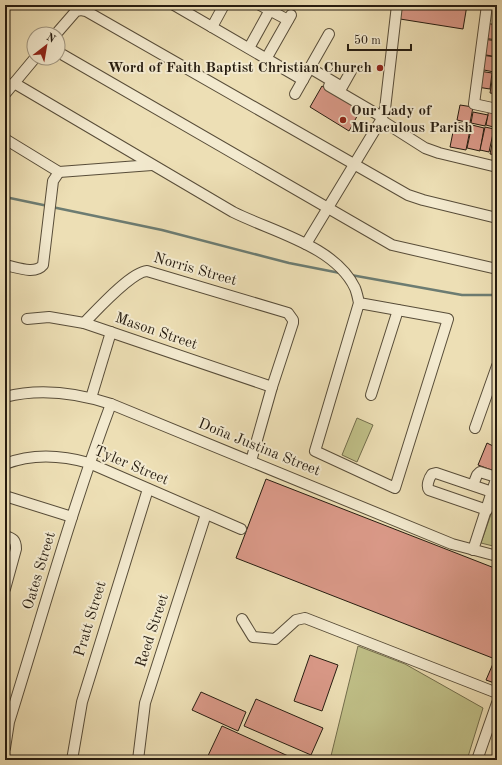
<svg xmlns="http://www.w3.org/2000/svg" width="502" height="765" font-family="'Old Standard TT',serif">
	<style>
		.green { fill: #c0c088; stroke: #736e4c }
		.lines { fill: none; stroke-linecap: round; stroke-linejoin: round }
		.stream { stroke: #6c7c72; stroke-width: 2.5 }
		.building { fill: #da9988; stroke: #261c10 }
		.minor-casing { stroke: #584d39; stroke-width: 12 }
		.minor { stroke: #f3eacf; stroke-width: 10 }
		.poi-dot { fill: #8f2418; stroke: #f3eacf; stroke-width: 1.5 }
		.labels { text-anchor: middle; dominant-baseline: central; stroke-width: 4; stroke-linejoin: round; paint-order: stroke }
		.poi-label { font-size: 15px; font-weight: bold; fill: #261c10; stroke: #f3eacf; text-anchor: end }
		.street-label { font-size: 15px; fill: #261c10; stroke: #f3eacf }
	</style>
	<rect width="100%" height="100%" fill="#eddfb5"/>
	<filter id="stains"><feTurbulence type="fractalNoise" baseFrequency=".005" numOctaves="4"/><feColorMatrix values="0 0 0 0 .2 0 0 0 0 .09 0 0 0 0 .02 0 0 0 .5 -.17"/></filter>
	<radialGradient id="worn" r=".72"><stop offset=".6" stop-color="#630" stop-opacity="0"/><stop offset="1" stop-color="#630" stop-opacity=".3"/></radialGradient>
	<g class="green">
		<polygon points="357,418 373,425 357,462 342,455"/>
		<polygon points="497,497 497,547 481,543"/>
		<polygon points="358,646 405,664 483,708 467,760 330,760"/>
	</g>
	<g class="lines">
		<g class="stream">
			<polyline points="5,197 48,206"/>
			<polyline points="52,207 162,230 289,263 340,273"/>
			<polyline points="351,275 462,295 497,295"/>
		</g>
	</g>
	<g class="building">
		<polygon points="402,5 467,5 463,29 400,19"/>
		<polygon points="485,23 497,25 497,40 483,38"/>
		<polygon points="483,39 497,41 497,57 481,54"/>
		<polygon points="481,55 496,57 494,72 479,69"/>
		<polygon points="479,71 492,73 490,89 477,87"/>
		<polygon points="493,75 497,76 497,94 490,93"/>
		<polygon points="322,86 361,109 349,131 310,107"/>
		<polygon points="460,105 473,107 470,123 457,120"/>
		<polygon points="489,109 497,111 497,128 486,125"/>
		<polygon points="473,112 488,115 485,126 471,123"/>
		<polygon points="455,122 471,125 466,150 450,147"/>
		<polygon points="472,125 484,128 480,151 467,148"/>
		<polygon points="485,127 494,129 489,152 480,150"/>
		<polygon points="494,129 497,130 497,145 492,144"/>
		<polygon points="492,144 497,146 497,155 490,154"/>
		<polygon points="487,443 497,448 497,472 478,465"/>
		<polygon points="266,479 497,569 497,684 486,680 495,659 236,558"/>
		<polygon points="310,655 338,665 322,711 294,701"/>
		<polygon points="201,692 246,712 238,731 192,710"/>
		<polygon points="256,699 323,728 311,755 244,726"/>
		<polygon points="222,726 297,760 206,760"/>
	</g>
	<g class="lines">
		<defs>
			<g id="minor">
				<polyline points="174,5 303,80"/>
				<polyline points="260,5 288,20"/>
				<polyline points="487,5 474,104 497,109"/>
				<polyline points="212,27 224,5"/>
				<polyline points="56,34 76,11 81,10 86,11 408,195 423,200 497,218"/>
				<polyline points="249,48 270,10"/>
				<polyline points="58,52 392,245 497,269"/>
				<polyline points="266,59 291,15"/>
				<polyline points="310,68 342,87 351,71"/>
				<path d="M14,83L233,212C273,232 335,246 355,288C357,293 358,298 359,303L315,451L395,488L448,319L359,303"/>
				<polyline points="329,86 382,117"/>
				<polyline points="5,94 35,58"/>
				<polyline points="295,94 329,34"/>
				<polyline points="381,120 425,148 439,153 497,167"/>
				<polyline points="5,139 59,172 152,165"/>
				<polyline points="306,244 381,120 385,109 397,5"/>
				<path d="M5,265C16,267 35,275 43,265L53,181L59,172"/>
				<polyline points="27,319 49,317 84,323 272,387"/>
				<path d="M84,323C96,311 131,272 147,271L288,313L293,320V323L272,387L251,461"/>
				<polyline points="371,395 398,310"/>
				<path d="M5,397C40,388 77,393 111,404L452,544L497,556"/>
				<polyline points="91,398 111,332"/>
				<polyline points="475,428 497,366"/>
				<path d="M5,464C33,453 61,455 89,463L241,529"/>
				<polyline points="473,485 477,475 480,472 493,476 496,479 473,550"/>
				<polyline points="5,496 72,517"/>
				<path d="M487,510L429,490C426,486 429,478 432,474L436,473L492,492"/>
				<path d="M5,536C13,538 16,540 16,549L5,589"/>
				<polyline points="242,619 253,637 275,639 296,620 305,618 497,693"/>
				<path d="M5,748L9,722C42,616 72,508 111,404"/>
				<polyline points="72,760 82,702 148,489"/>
				<polyline points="138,760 145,703 206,514"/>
				<polyline points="477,760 497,703"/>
			</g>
		</defs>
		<use href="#minor" class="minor-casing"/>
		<use href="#minor" class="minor"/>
	</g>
	<g class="poi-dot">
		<circle cx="380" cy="68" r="4"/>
		<circle cx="343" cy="120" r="4"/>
	</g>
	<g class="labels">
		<g class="poi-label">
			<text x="372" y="68">Word of Faith Baptist Christian Church</text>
			<text x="351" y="111" text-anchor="start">Our Lady of<tspan x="351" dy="17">Miraculous Parish</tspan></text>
		</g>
		<g class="street-label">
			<text transform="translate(195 270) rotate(16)">Norris Street</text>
			<text transform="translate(156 332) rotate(19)">Mason Street</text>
			<text transform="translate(259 448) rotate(22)">Doña Justina Street</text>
			<text transform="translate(131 466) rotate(23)">Tyler Street</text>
			<text transform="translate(40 571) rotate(-73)">Oates Street</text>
			<text transform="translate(91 619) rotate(-73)">Pratt Street</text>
			<text transform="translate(153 631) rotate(-72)">Reed Street</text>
		</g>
	</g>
	<rect width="502" height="765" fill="none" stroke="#eddfb5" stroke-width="20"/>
	<rect x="6" y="6" width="490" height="753" fill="none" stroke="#261c10" stroke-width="2"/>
	<rect x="10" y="10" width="482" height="745" fill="none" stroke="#261c10"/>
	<g transform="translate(46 46) rotate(31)"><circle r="19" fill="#f3eacf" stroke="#a19883"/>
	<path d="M0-3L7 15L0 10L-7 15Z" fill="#8f2418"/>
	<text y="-6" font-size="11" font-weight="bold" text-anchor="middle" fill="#261c10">N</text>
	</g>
	<path d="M348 44v6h63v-6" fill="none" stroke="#261c10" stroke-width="2"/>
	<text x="354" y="44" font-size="12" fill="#261c10" stroke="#f3eacf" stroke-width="3" paint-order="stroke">50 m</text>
	<rect width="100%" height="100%" filter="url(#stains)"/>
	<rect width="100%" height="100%" fill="url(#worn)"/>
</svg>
